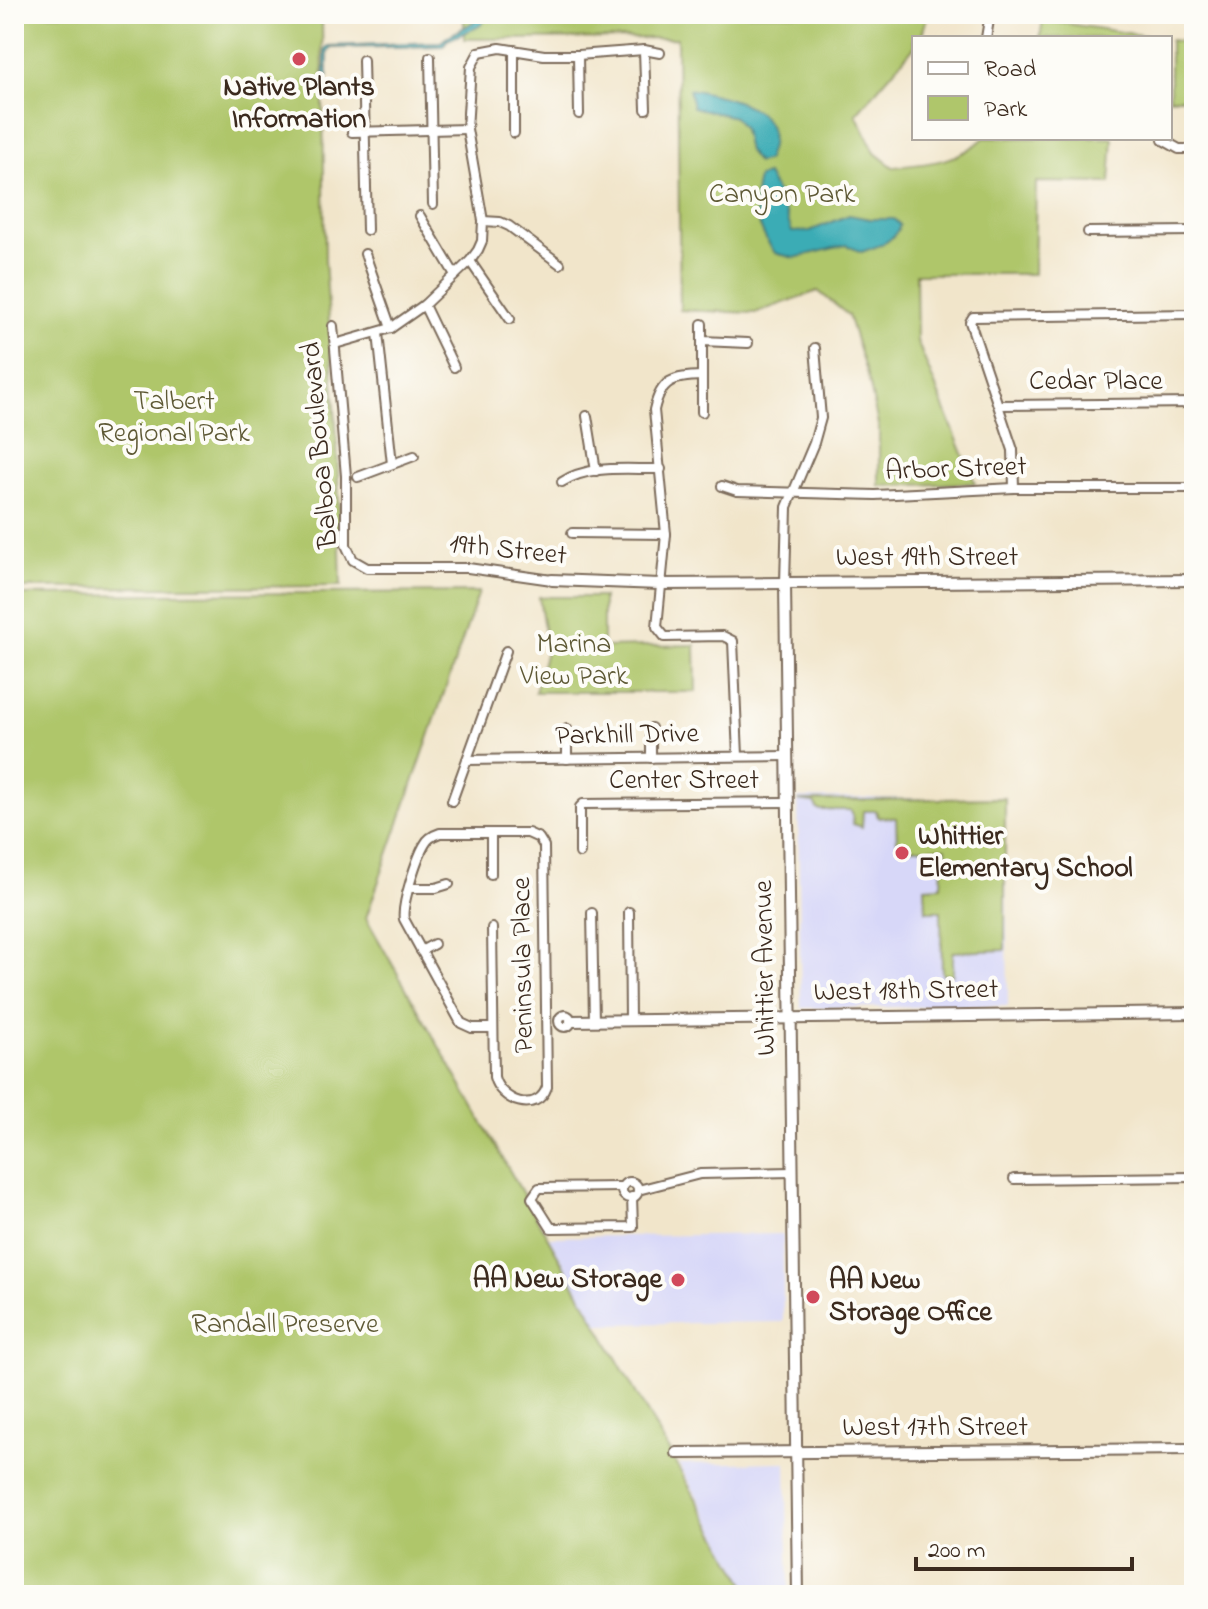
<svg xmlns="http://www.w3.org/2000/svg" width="1208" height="1609" font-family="'Indie Flower',sans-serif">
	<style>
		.built { fill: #d7d7f8 }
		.green { fill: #afc66b; stroke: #757844; stroke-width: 2 }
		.water { fill: #3bacb5; stroke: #3b6b6a; stroke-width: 2 }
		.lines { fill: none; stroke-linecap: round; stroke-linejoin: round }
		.minor-casing { stroke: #7b6b5a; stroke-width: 12 }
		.tertiary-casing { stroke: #7b6b5a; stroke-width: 14 }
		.minor { stroke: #fff; stroke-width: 8 }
		.tertiary { stroke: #fff; stroke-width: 10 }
		.poi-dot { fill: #d1495b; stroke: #fdfcf7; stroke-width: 3 }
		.labels { text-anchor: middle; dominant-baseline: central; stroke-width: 8; stroke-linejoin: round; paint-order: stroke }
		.poi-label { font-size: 28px; font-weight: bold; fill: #3b2a1e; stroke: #fdfcf7; text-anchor: start }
		.park-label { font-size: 28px; fill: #5e5935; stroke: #fdfcf7 }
		.street-label { font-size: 28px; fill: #3b2a1e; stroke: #fdfcf7 }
	</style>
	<rect width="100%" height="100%" fill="#fdfcf7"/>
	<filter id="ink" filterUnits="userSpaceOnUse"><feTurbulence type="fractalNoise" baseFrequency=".0125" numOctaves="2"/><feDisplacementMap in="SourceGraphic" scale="16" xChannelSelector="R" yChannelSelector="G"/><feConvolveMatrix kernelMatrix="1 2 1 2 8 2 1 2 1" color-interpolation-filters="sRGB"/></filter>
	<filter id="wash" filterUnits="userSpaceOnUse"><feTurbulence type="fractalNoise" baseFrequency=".006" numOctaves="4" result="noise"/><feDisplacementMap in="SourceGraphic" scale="32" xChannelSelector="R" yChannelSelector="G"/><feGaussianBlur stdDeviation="1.8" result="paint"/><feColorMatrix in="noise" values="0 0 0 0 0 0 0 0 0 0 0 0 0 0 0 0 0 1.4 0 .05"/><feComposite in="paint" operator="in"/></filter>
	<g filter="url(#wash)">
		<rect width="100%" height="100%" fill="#f1e5ca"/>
		<g class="built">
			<polygon points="798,798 1005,798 1008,1006 801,1008"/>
			<polygon points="783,1234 783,1322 598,1324 549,1237"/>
			<polygon points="786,1462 789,1595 752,1595 679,1464"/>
		</g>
		<g class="green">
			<polygon points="14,14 322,14 325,260 337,440 341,586 14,588"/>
			<path d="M464,14H928L921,38H914V47L856,114L875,153L893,167C926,164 959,162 984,138H1113L1110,183L1036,182L1034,274H916L917,341L975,483L879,486V430L870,385L848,315L818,291L755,313L680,310L677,38L464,39Z"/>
			<polygon points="1043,20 1160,38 1040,38"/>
			<polygon points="1170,40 1194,43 1194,98 1170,98"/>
			<polygon points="479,592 366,918 751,1595 14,1595 14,595"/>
			<polygon points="539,597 603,597 603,647 695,645 696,692 535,692 547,647"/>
			<polygon points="1005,798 1005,950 953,952 953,975 942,974 941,911 926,911 925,887 941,886 942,864 947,864 946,848 903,848 904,842 897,842 896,818 878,817 876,811 863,811 862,827 853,824 852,812 850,810 818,810 814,803 798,801"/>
		</g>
		<g class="water">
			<path d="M483,14H491L478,27L447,40L443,46L331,48L328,52V77L325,76V49L328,46L441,42C453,30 469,29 483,14Z"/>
			<path d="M689,89C728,98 791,106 766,161L757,163L748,151L743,129L734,117L693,107Z"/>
			<path d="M767,175L782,202L792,232L810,231L849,215L870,219H894L900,225C893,243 879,246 861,252L846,245L794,258L775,253C757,228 751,206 758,177Z"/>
		</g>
	</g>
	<g filter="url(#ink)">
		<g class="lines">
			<defs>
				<g id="minor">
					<polyline points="986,38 990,14"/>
					<polyline points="514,50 514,133"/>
					<polyline points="644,50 646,109"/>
					<polyline points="578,55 579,114"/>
					<polyline points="430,57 433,204"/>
					<polyline points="363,60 367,230"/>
					<polyline points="352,132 467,129"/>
					<polyline points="1163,140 1179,149 1194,149"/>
					<polyline points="420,216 455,275"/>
					<polyline points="483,221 500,222 509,226 560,264"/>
					<polyline points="1088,232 1194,231"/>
					<polyline points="365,254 391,328"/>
					<polyline points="470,261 510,319"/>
					<polyline points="424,305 454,367"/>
					<polyline points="702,324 702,412"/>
					<polyline points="333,326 346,476 346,545 353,560 367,568 468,568 552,580"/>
					<polyline points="378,333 392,464"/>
					<polyline points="702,341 748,343"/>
					<polyline points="335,344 391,328 424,305 470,261 478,250 482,241 483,221 467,129 471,67 479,52 500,48 544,55 578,55 644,50 660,53"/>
					<path d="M702,376C673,377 661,379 654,410L666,534L657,627L665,637L723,636L733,641L738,756"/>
					<polyline points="999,405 1194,403"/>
					<polyline points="587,416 596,471"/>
					<polyline points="358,477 414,456"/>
					<path d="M562,482C590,464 629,470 661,469"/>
					<polyline points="722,486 737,491 875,495 1014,488 1194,488"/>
					<polyline points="1014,488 1013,450 970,322 973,317 1194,314"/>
					<polyline points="572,533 666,534"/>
					<polyline points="785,583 787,507 814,443 821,418 815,348"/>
					<polyline points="651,728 651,758"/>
					<polyline points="567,729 567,759"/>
					<polyline points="467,760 787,756"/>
					<polyline points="452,801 506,651"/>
					<polyline points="491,833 491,874"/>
					<polyline points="580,853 580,807 583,804 788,802"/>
					<polyline points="409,888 436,888 449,884"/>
					<polyline points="629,912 630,1020"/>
					<polyline points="592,913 594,1021"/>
					<path d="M492,928L494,1077C500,1101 537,1115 547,1087L544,846L539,838L528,833H440C434,835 428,838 425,844C417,857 401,906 404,919L461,1023L472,1028H493"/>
					<polyline points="421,951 434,944"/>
					<circle cx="565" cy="1021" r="6"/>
					<polyline points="1014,1179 1194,1177"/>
					<circle cx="630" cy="1190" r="8"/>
					<polyline points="622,1187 539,1188 532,1198 551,1228 633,1227 632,1197"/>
					<polyline points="638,1190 700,1174 793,1172"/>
				</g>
				<g id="tertiary">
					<polyline points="552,580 660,584 1194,580"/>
					<polyline points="785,583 798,1595"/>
					<polyline points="571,1021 1194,1013"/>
					<polyline points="677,1453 1194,1449"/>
				</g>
			</defs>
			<use href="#minor" class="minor-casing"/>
			<use href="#tertiary" class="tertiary-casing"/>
			<use href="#minor" class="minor"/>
			<use href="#tertiary" class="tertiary"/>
		</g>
	</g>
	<g class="poi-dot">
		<circle cx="299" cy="59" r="8"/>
		<circle cx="902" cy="853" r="8"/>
		<circle cx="678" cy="1280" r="8"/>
		<circle cx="813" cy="1297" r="8"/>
	</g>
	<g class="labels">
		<g class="poi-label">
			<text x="299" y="88" text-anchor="middle">Native Plants<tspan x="299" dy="32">Information</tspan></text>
			<text x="918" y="837">Whittier<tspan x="918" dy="32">Elementary School</tspan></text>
			<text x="662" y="1280" text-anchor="end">AA New Storage</text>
			<text x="829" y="1281">AA New<tspan x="829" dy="32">Storage Office</tspan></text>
		</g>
		<g class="park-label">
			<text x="782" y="195">Canyon Park</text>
			<text x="174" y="402">Talbert<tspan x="174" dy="32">Regional Park</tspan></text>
			<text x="574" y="645">Marina<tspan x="574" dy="32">View Park</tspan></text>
			<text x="285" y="1325">Randall Preserve</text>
		</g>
		<g class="street-label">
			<text x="1096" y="382">Cedar Place</text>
			<text transform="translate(321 445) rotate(-95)">Balboa Boulevard</text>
			<text transform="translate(956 470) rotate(-2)">Arbor Street</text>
			<text transform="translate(508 551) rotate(6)">19th Street</text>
			<text x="927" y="558">West 19th Street</text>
			<text transform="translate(627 736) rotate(-1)">Parkhill Drive</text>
			<text x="684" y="781">Center Street</text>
			<text transform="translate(524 965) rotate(-91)">Peninsula Place</text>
			<text transform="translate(766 968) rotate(-91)">Whittier Avenue</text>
			<text transform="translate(906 992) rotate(-1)">West 18th Street</text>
			<text x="935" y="1428">West 17th Street</text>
		</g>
	</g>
	<rect width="1208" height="1609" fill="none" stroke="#fdfcf7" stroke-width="48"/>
	<rect x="912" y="36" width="260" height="104" fill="#fdfcf7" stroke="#afa8a0" stroke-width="2"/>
	<rect x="928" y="62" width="40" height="12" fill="#ffffff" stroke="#afa8a0" stroke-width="2"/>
	<text x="984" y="76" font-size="24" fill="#3b2a1e">Road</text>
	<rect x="928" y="96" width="40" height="24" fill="#afc66b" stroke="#afa8a0" stroke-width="2"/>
	<text x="984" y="116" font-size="24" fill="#3b2a1e">Park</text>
	<path d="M916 1557v12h216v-12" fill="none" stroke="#3b2a1e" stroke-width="4"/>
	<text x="928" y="1557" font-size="24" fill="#3b2a1e" stroke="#fdfcf7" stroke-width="6" paint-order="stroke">200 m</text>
</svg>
